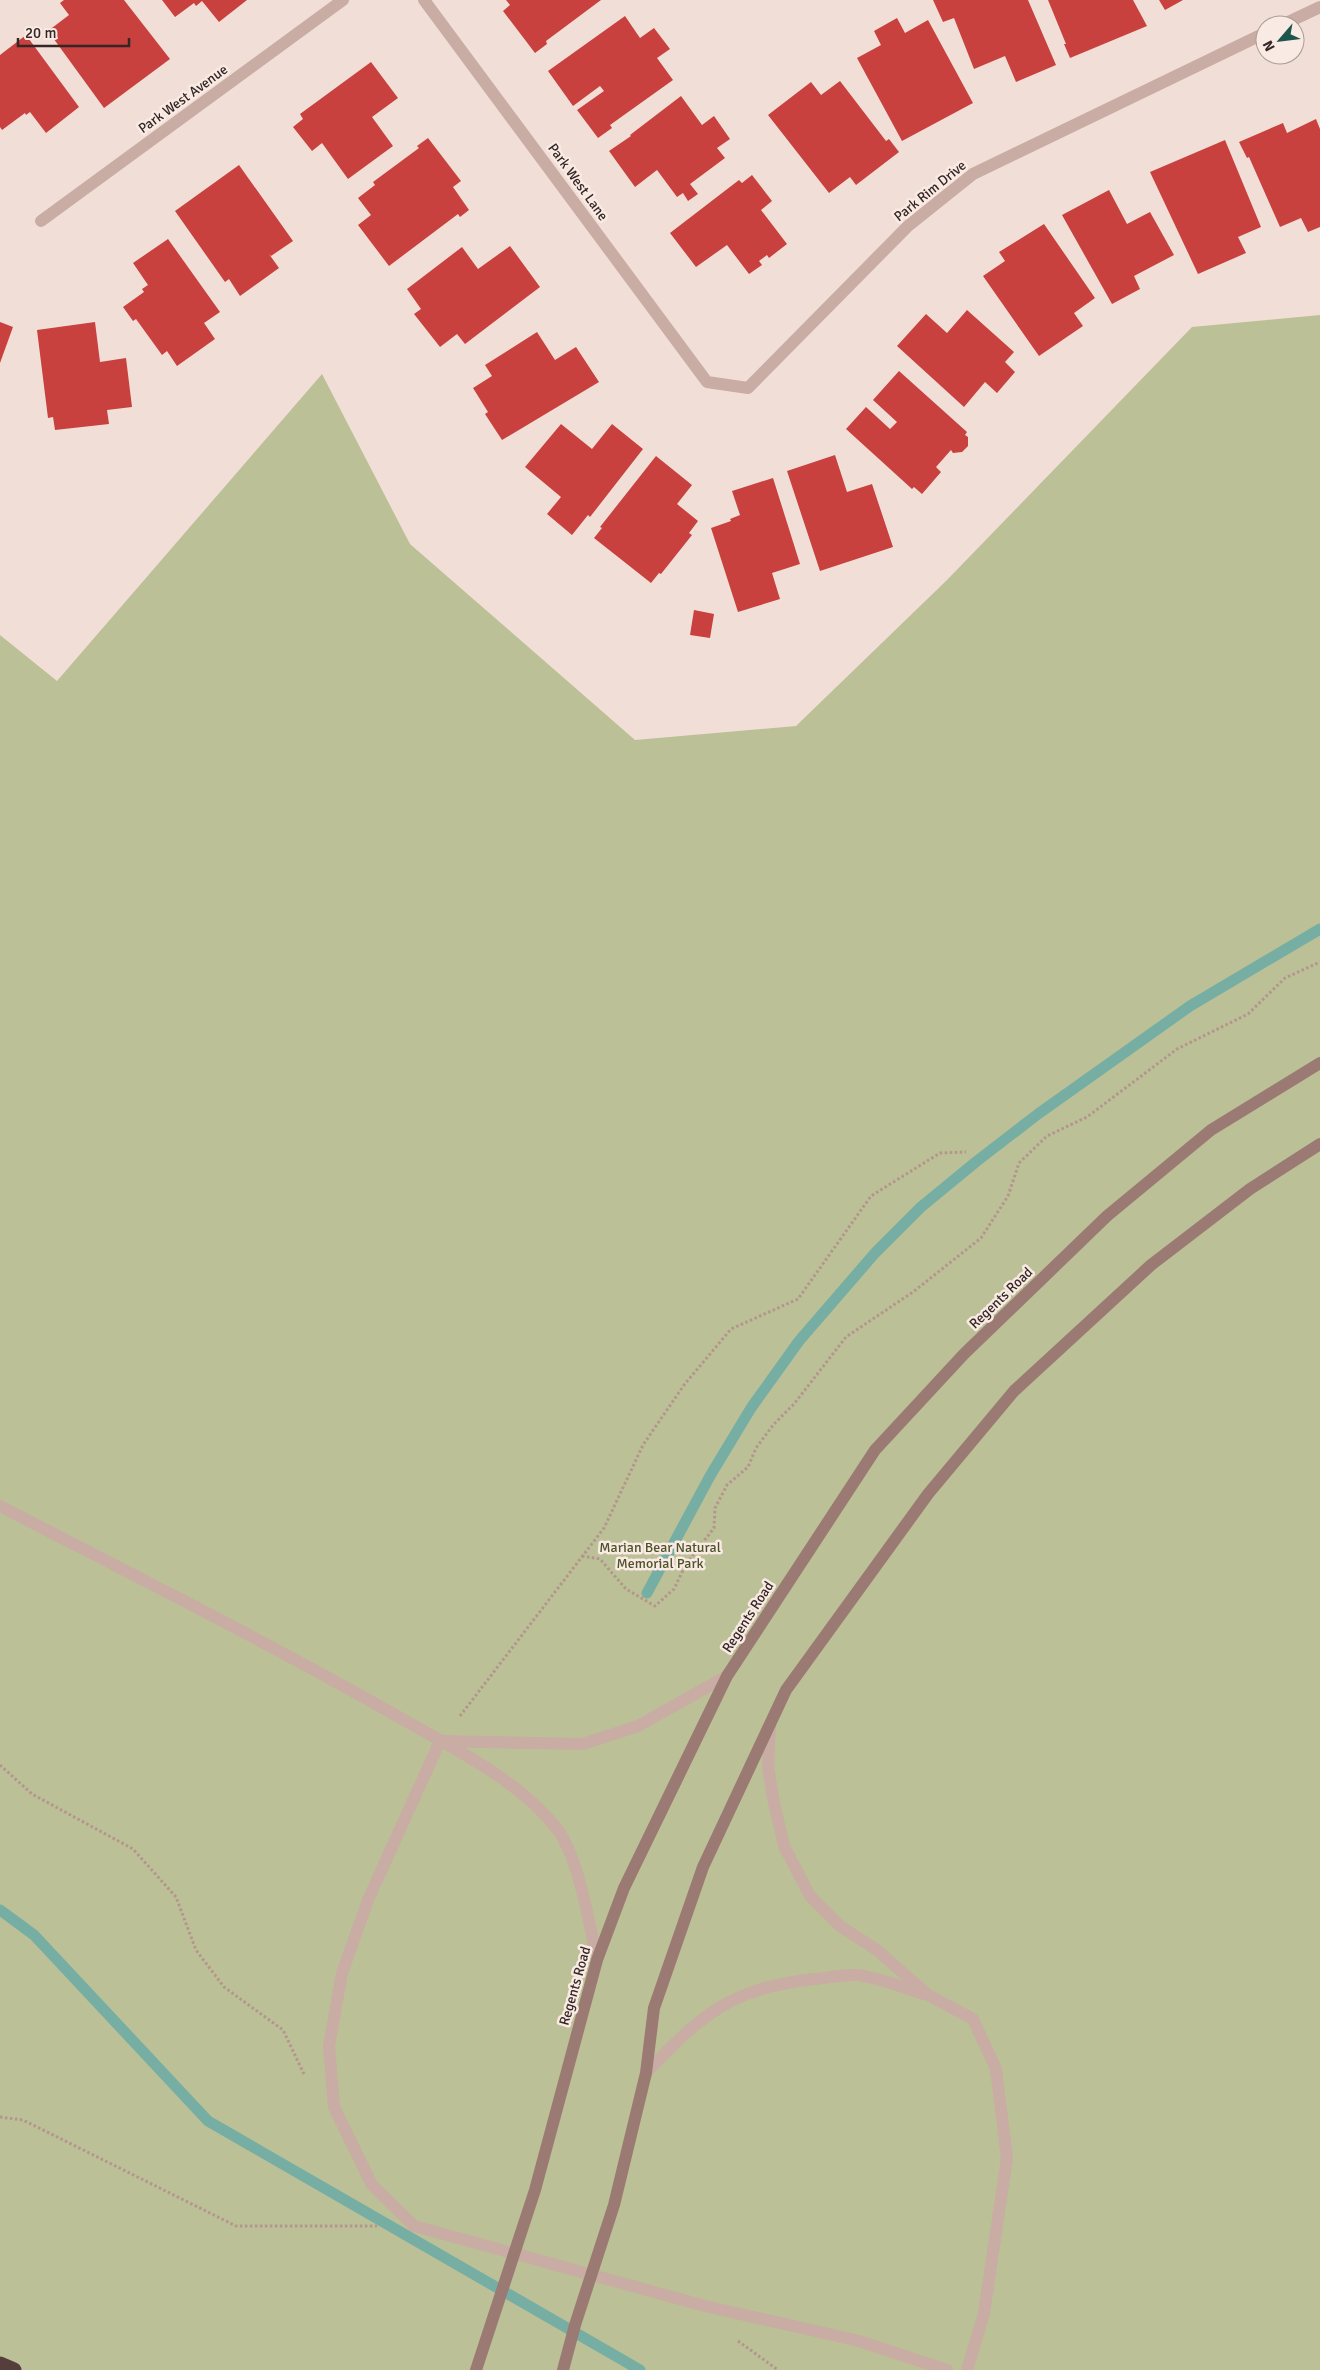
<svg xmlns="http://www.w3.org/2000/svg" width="1320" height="2370" font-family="Signika,sans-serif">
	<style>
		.green { fill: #bbc097 }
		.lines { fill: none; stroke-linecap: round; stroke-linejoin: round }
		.stream { stroke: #76aea4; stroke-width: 11 }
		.building { fill: #c8413e }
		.path { stroke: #b4958d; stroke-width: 3; stroke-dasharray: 2.5 2.5; stroke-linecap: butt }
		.lane { stroke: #c9aca3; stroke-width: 12 }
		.street { stroke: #c9aca3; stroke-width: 12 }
		.secondary { stroke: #9c7a74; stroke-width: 12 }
		.highway { stroke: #553e3c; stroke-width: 15 }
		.labels { text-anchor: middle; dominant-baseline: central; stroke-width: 5; stroke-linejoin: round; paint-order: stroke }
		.street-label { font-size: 14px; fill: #332625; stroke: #f9eae3 }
		.park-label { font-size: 14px; fill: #4c5229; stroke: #f9eae3 }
	</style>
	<rect width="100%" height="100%" fill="#f1dfd7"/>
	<polygon class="green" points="1320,315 1320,2370 0,2370 0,635 57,681 322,374 410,544 635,740 796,726 947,580 1192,327"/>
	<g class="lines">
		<g class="stream">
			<polyline points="647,1593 710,1476 751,1408 799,1341 875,1253 921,1207 977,1161 1038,1114 1190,1006 1320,929"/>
			<polyline points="0,1910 34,1935 208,2121 640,2370"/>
		</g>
	</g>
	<g class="building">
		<polygon points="64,0 124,0 170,59 104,108 48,31 69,15 60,3"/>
		<polygon points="162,0 247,0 219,22 202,1 196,6 194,3 175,17"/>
		<polygon points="506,0 601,0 546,41 547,44 535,53 503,11 510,5"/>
		<polygon points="933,0 1028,0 1056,65 1016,82 1005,56 974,69 954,18 943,22"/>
		<polygon points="1048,0 1133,0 1147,26 1070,58 1064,44 1066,44"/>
		<polygon points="1159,0 1183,0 1165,10"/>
		<polygon points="625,16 640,38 654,28 670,49 657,58 673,80 610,125 612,128 598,138 577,110 604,91 600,86 573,106 548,71"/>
		<polygon points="897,18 905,33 928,20 973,103 902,141 857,58 881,45 874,31"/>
		<polygon points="26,35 79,107 46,133 30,112 26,115 25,113 2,130 0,127 0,55"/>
		<polygon points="371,62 398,98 372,117 393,146 348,179 322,143 312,151 293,127 303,119 300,114"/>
		<polygon points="840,81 886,141 889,139 899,152 856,185 850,177 829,193 768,115 811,82 821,95"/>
		<polygon points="681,96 702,125 714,116 730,139 717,148 725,158 690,184 698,194 688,201 683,193 677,197 657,170 635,187 609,151 631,136 630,135"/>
		<polygon points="1316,119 1320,129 1320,227 1308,232 1301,218 1280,227 1249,157 1247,158 1239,142 1283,123 1287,133"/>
		<polygon points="428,138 461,181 453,187 469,210 460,217 458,214 389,266 358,225 371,215 358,198 375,185 373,182 419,148 417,146"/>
		<polygon points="1225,140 1261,227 1238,237 1246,253 1198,274 1150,172"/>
		<polygon points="239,165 293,241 271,256 269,254 279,268 240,296 229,279 225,282 175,211"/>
		<polygon points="752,175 772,201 761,210 787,244 769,258 767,255 759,261 762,265 749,274 727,245 696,267 670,233 739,180 742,183"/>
		<polygon points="1109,190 1127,224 1150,212 1174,255 1134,276 1140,289 1112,304 1062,215"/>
		<polygon points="1044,224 1095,298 1074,313 1083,326 1039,356 983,276 1005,261 999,252"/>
		<polygon points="168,239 220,312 204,323 215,339 177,366 167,351 162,355 136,319 133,321 123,307 144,292 142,289 148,285 133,263"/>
		<polygon points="510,246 540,287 465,344 457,334 440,347 414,314 421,309 407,289 462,247 478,269"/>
		<polygon points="967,310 1014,352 1005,362 1015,372 997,393 985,382 964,407 897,346 926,314 947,333"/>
		<polygon points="0,322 13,327 0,363"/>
		<polygon points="95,322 100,362 126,358 132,407 107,410 109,424 55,430 53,417 48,418 37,330"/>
		<polygon points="537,332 555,360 576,347 599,382 502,440 485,414 488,412 473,388 492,376 485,365"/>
		<polygon points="899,371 967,432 965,435 968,437 968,446 962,452 953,453 951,450 936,467 941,472 922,494 914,487 912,489 846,429 866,407 890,429 897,422 873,400"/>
		<polygon points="561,424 592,449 612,424 643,449 590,517 588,515 572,535 547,514 561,497 525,467"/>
		<polygon points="835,455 847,492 872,484 893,547 820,571 787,471"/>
		<polygon points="656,456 692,485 677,504 698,521 689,533 692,535 661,574 659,573 651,583 594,538 602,528 600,527"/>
		<polygon points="773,478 800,564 772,573 780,599 738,612 711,528 731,521 730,519 740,515 732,491"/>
		<polygon points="694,610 714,614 710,638 690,635"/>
	</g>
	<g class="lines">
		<g class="path">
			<polyline points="582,1556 600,1559 626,1589 655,1606 674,1589 686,1564 714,1528 715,1508 727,1485 748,1467 756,1448 774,1424 794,1404 846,1337 913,1292 981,1238 1008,1196 1019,1163 1047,1136 1087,1117 1177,1049 1248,1014 1285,978 1320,962"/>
			<polyline points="460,1716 604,1528 643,1445 684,1385 731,1329 798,1299 871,1196 940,1153 966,1152"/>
			<polyline points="0,1765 32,1794 133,1849 176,1897 196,1950 224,1987 283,2030 304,2074"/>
			<polyline points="0,2117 23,2120 236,2226 377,2226"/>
			<polyline points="738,2341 778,2370"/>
		</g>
		<g class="lane">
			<path d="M0,1506C133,1575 267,1642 397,1716C449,1746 520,1780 557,1829C579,1858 589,1923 597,1960"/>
			<polyline points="770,1725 768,1767 774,1803 784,1846 810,1896 840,1926 877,1950 928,1995 973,2019 996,2069 1007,2158 984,2313 967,2370"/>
			<polyline points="440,1741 368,1900 342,1973 329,2046 334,2107 372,2185 414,2226 705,2306 859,2341 947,2370"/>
			<polyline points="440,1741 583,1744 638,1726 727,1676"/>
			<path d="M646,2073C702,2014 731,1988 815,1979C828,1978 844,1974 857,1975C878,1977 903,1988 924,1994"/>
		</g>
		<g class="street">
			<polyline points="424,0 707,382 748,388 908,226 973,174 1265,33"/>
			<polyline points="1282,25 1320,7"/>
			<polyline points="41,221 343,0"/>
		</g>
		<g class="secondary">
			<polyline points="476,2370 535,2190 597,1960 624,1888 727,1676 875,1450 964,1354 1107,1216 1211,1130 1320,1063"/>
			<polyline points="563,2370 575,2325 614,2205 646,2073 654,2008 703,1867 786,1690 928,1494 1014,1391 1151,1265 1250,1189 1320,1144"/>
		</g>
		<polyline class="highway" points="0,2364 14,2370"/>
	</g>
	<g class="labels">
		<g class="street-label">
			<text transform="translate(183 99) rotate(-36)">Park West Avenue</text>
			<text transform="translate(578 182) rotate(54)">Park West Lane</text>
			<text transform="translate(930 191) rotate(-39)">Park Rim Drive</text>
			<text transform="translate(1001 1298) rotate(-44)">Regents Road</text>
			<text transform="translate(748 1617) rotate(-57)">Regents Road</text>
			<text transform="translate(575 1986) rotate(-74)">Regents Road</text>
		</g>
		<g class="park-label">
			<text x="660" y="1547">Marian Bear Natural<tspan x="660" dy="16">Memorial Park</tspan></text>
		</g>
	</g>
	<g transform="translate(1280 40) rotate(242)"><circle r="24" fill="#f9eae3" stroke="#aa9c97"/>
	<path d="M0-4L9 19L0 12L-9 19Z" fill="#1b554c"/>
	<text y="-8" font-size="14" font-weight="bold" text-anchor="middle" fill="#332625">N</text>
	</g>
	<path d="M18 38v8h111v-8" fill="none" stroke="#332625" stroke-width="2.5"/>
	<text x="25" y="38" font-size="15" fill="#332625" stroke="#f9eae3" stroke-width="4" paint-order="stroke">20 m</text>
</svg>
